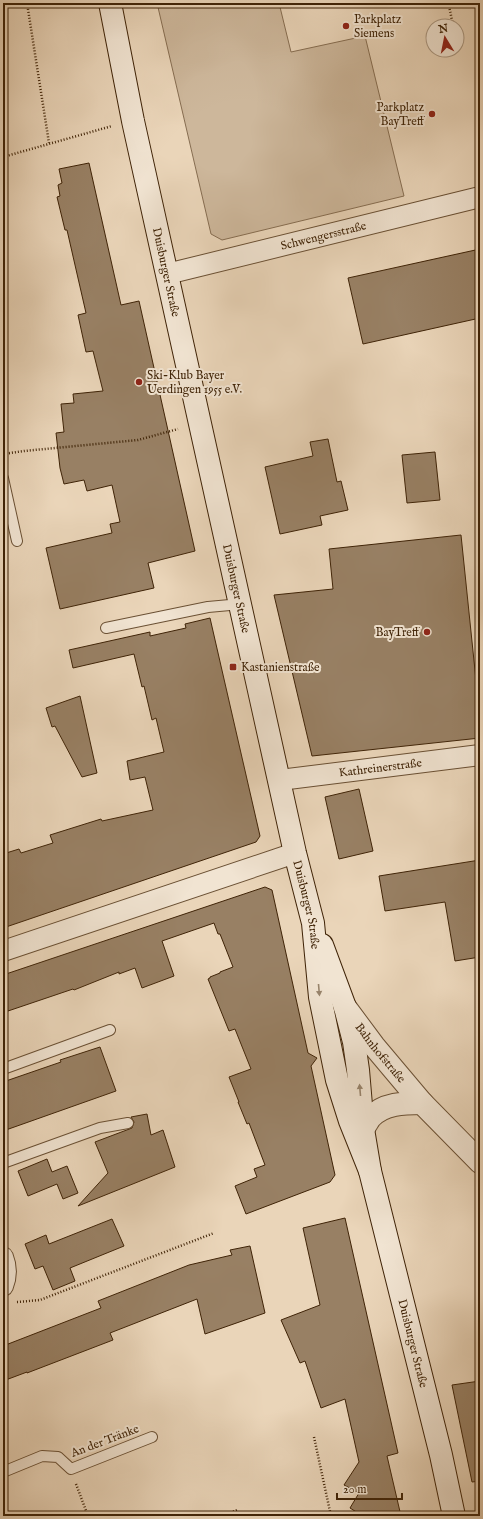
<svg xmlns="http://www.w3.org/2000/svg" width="483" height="1519" font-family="'IM FELL English',serif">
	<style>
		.green { fill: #cdb79b; stroke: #866d51 }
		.building { fill: #988064; stroke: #3f2307 }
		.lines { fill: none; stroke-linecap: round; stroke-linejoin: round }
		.service-casing { stroke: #6a5034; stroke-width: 12 }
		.minor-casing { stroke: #6a5034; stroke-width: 22 }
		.tertiary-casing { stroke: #6a5034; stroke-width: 24 }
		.secondary-casing { stroke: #3f2307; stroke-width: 24 }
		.path { stroke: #3f2307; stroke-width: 2.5; stroke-dasharray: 1 2; stroke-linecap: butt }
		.service { stroke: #f1e4d2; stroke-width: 10 }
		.minor { stroke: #f1e4d2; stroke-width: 20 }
		.tertiary { stroke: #f1e4d2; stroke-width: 22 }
		.secondary { stroke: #f1e4d2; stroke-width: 22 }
		.oneway { fill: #98846c }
		.poi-dot { fill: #8f2418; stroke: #f1e4d2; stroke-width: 1.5 }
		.labels { text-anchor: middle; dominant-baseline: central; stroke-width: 4; stroke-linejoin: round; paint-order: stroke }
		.poi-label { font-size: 12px; fill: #3f2307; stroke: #f1e4d2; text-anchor: start }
		.street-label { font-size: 12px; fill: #3f2307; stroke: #f1e4d2 }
	</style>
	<rect width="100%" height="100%" fill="#ead5b9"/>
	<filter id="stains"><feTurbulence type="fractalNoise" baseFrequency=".005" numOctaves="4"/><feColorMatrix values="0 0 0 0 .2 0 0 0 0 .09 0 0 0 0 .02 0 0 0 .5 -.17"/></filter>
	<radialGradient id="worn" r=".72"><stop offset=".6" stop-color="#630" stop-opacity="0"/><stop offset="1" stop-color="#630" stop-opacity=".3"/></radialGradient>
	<polygon class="green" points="157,3 279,3 291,52 365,36 404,196 222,240 211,234"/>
	<g class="building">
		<polygon points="89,163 121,305 139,301 195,551 148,563 154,588 60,609 46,548 112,533 110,524 120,522 112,485 87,491 84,480 64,484 60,468 56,433 64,432 61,404 74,403 73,394 103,391 93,351 86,352 78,315 86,313 67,230 65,230 57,197 60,196 58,185 62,183 59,169"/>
		<polygon points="480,249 480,318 363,344 348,278"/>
		<polygon points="328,439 337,482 341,481 348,510 320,516 322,525 280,534 265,467 313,456 310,442"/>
		<polygon points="435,452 440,500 407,503 402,455"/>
		<polygon points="461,535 480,719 480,738 312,756 274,595 333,589 329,549"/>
		<polygon points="210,618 260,836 256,842 3,928 3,854 19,849 21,853 53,843 50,835 101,819 102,821 153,810 145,777 130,780 127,761 164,752 156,718 152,720 144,686 142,687 134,654 73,668 69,650 150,632 150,636 186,628 185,624"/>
		<polygon points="80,696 97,773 82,777 55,726 52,727 46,708"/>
		<polygon points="359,789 373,851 339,859 325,797"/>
		<polygon points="480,860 480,957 455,961 445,902 385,911 379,876"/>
		<polygon points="265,887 272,890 308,1053 317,1058 311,1066 335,1175 330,1182 246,1214 235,1186 257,1177 254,1169 265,1165 249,1123 247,1124 238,1102 239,1102 229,1077 251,1069 235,1029 229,1031 208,979 210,978 210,977 220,973 220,972 233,967 220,934 218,934 214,923 162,941 174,976 142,988 135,968 119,974 119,972 74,990 73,989 8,1011 6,1006 3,1007 3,975"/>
		<polygon points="100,1047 116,1091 3,1131 3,1082 61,1062 60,1060"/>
		<polygon points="147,1114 151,1135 163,1130 175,1167 78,1206 108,1173 95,1142 132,1128 134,1122 131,1117"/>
		<polygon points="47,1159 52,1172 67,1166 78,1193 63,1199 57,1184 28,1196 18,1171"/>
		<polygon points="345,1218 398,1453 387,1456 401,1516 359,1516 358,1513 350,1508 359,1493 344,1485 359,1462 345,1399 321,1408 305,1361 300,1363 281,1320 320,1305 303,1228"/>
		<polygon points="112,1219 124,1246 70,1268 75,1281 53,1290 43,1266 35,1269 25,1244 46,1235 49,1244"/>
		<polygon points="250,1246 265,1313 205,1334 197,1299 110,1333 113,1340 27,1373 27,1372 3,1381 3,1346 101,1308 98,1301 189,1265 232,1255 230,1250"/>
		<polygon points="480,1381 480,1481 472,1482 452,1385"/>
	</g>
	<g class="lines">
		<defs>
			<g id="service">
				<polyline points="3,478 17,541"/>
				<polyline points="106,628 208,607 241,604"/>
				<polyline points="3,1069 110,1030"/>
				<polyline points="3,1163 100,1128 128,1123"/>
				<polyline points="3,1472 42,1456 58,1457 71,1469 152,1437"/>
			</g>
			<g id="minor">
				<path id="s1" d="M167,274L480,197"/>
				<path id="s2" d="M280,780L480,755"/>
				<polyline points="3,951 295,853"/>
				<path d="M3,1257C7,1267 7,1276 3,1286"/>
			</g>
			<g id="tertiary">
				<path id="s3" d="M345,1007L374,1046L422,1103L480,1162"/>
				<path d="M363,1129C366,1125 368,1121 370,1118C383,1103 405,1103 422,1103"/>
			</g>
			<g id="secondary">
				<path id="s4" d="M110,3L133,121L295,853L313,923L320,997L337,1080L350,1121L370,1171"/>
				<path id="s5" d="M322,945L345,1007L354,1042L358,1070L363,1129L370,1171L441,1455L454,1516"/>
			</g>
		</defs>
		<use href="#service" class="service-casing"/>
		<use href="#minor" class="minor-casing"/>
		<use href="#tertiary" class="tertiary-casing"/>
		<use href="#secondary" class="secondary-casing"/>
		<g class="path">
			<polyline points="27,3 49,143"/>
			<polyline points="449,6 453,25"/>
			<polyline points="3,157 112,126"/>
			<polyline points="3,454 24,451 138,440 178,429"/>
			<polyline points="17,1302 40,1300 214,1233"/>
			<polyline points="314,1437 331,1516"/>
			<polyline points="76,1484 88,1516"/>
			<polyline points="222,1516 237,1510 238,1516"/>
		</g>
		<use href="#service" class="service"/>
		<use href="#minor" class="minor"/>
		<use href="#tertiary" class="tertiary"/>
		<use href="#secondary" class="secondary"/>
	</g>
	<defs><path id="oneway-solid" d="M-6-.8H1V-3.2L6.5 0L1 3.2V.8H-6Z"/></defs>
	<g class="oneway">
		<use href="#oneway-solid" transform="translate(319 990) rotate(85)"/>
		<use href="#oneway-solid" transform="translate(360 1090) rotate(-95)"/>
	</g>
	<g class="poi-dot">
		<circle cx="346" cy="26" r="4"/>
		<circle cx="432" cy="114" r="4"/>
		<circle cx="139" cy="382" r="4"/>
		<circle cx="427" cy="632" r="4"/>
		<rect x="229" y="663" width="8" height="8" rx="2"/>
	</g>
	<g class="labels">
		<g class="poi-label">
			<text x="354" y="19">Parkplatz<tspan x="354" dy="14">Siemens</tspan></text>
			<text x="424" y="107" text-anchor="end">Parkplatz<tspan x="424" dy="14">BayTreff</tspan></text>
			<text x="147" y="375">Ski-Klub Bayer<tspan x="147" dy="14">Uerdingen 1955 e.V.</tspan></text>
			<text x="419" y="632" text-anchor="end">BayTreff</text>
			<text x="241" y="667">Kastanienstraße</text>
		</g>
		<g class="street-label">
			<text stroke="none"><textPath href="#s1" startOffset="161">Schwengersstraße</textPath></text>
			<text stroke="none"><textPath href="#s4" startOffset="275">Duisburger Straße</textPath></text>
			<text stroke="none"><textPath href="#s4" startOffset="599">Duisburger Straße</textPath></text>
			<text stroke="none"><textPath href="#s2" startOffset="101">Kathreinerstraße</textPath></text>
			<text stroke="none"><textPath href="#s4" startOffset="923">Duisburger Straße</textPath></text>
			<text stroke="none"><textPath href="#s3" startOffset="58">Bahnhofstraße</textPath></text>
			<text stroke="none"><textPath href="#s5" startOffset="410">Duisburger Straße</textPath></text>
			<text transform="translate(105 1441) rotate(-21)">An der Tränke</text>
		</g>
	</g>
	<rect width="483" height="1519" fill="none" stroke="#ead5b9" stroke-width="16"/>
	<rect x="4" y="4" width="475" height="1511" fill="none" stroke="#3f2307" stroke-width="2"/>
	<rect x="8" y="8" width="467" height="1503" fill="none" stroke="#3f2307"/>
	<g transform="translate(445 38) rotate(350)"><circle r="19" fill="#f1e4d2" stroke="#aa9781"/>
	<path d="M0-3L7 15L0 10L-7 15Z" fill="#8f2418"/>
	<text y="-6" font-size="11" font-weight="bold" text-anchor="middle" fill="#3f2307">N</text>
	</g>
	<path d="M337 1493v6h65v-6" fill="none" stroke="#3f2307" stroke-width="2"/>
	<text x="343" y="1493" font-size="12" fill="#3f2307" stroke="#f1e4d2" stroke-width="3" paint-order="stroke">20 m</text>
	<rect width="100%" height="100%" filter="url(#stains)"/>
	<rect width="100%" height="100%" fill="url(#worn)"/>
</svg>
